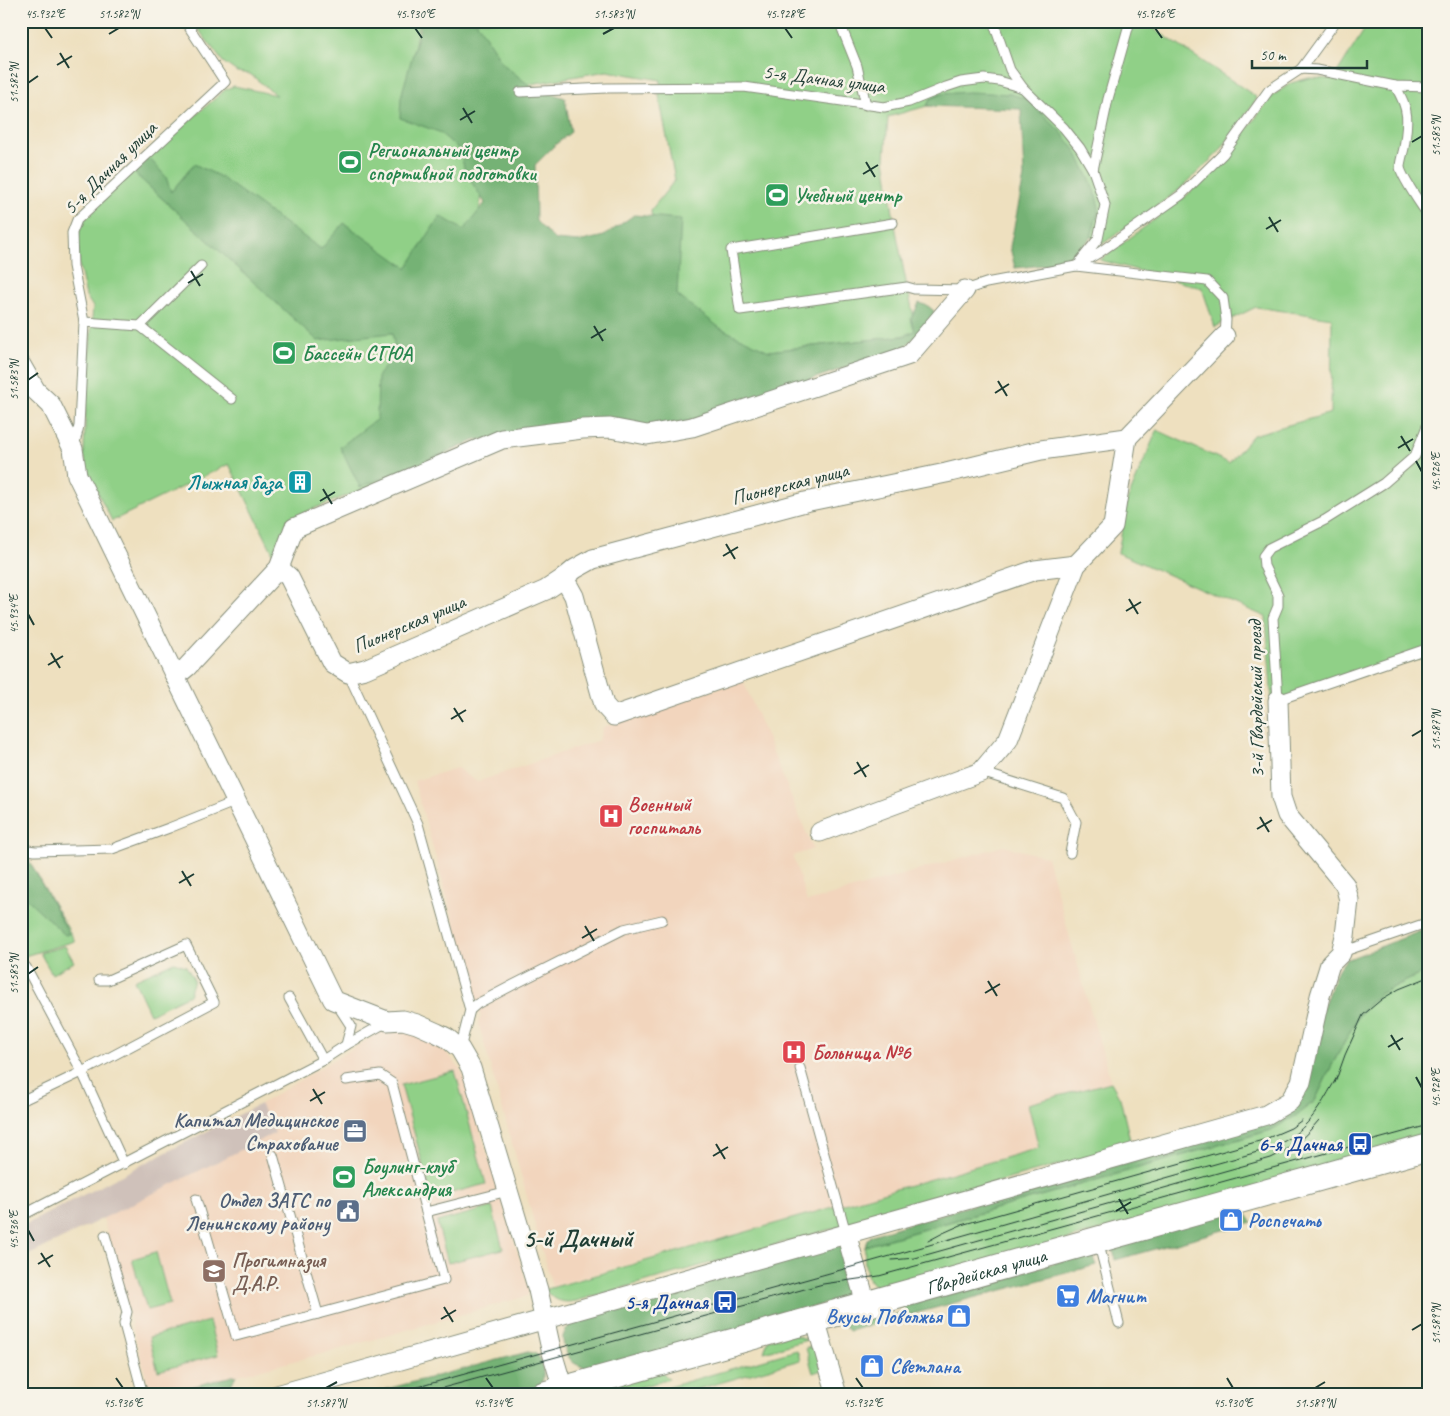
<svg xmlns="http://www.w3.org/2000/svg" width="1450" height="1416" font-family="Caveat,sans-serif">
	<style>
		.built { fill: #f2d5bd }
		.industrial { fill: #cfc1ba }
		.green { fill: #90d087; stroke: #58865e }
		.forest { fill: #74b274; stroke: #4a7854 }
		.lines { fill: none; stroke-linecap: round; stroke-linejoin: round }
		.lane-casing { stroke: #868e7a; stroke-width: 11 }
		.street-casing { stroke: #868e7a; stroke-width: 21 }
		.secondary-casing { stroke: #868e7a; stroke-width: 28 }
		.lane { stroke: #fff; stroke-width: 9 }
		.street { stroke: #fff; stroke-width: 19 }
		.secondary { stroke: #fff; stroke-width: 26 }
		.tram { stroke: #1f3d34; stroke-width: 1 }
		.ticks { fill: none; stroke: #1f3d34; stroke-width: 2 }
		.labels { text-anchor: middle; dominant-baseline: central; stroke-width: 5; stroke-linejoin: round; paint-order: stroke }
		.street-label { font-size: 20px; fill: #1f3d34; stroke: #f7f3e8 }
		.leisure-label { font-size: 20px; font-weight: bold; fill: #27864d; stroke: #f7f3e8; text-anchor: start }
		.culture-label { font-size: 20px; font-weight: bold; fill: #0d838f; stroke: #f7f3e8; text-anchor: end }
		.health-label { font-size: 20px; font-weight: bold; fill: #be3a42; stroke: #f7f3e8; text-anchor: start }
		.service-label { font-size: 20px; font-weight: bold; fill: #4e5e75; stroke: #f7f3e8; text-anchor: end }
		.transit-label { font-size: 20px; font-weight: bold; fill: #164399; stroke: #f7f3e8; text-anchor: end }
		.shop-label { font-size: 20px; font-weight: bold; fill: #366cbe; stroke: #f7f3e8; text-anchor: start }
		.education-label { font-size: 20px; font-weight: bold; fill: #785e54; stroke: #f7f3e8; text-anchor: start }
		.district-label { font-size: 25px; font-weight: bold; fill: #1f3d34; stroke: #f7f3e8 }
		.neatline { fill: none; stroke: #1f3d34; stroke-width: 2 }
		.ticks-label { font-size: 12px; text-anchor: middle; fill: #1f3d34 }
	</style>
	<rect width="100%" height="100%" fill="#f7f3e8"/>
	<filter id="ink" filterUnits="userSpaceOnUse"><feTurbulence type="fractalNoise" baseFrequency=".02" numOctaves="2"/><feDisplacementMap in="SourceGraphic" scale="10" xChannelSelector="R" yChannelSelector="G"/><feConvolveMatrix kernelMatrix="1 2 1 2 8 2 1 2 1" color-interpolation-filters="sRGB"/></filter>
	<filter id="wash" filterUnits="userSpaceOnUse"><feTurbulence type="fractalNoise" baseFrequency=".0096" numOctaves="4" result="noise"/><feDisplacementMap in="SourceGraphic" scale="20" xChannelSelector="R" yChannelSelector="G"/><feGaussianBlur stdDeviation="1.12" result="paint"/><feColorMatrix in="noise" values="0 0 0 0 0 0 0 0 0 0 0 0 0 0 0 0 0 1.4 0 .05"/><feComposite in="paint" operator="in"/></filter>
	<g filter="url(#wash)">
		<rect width="100%" height="100%" fill="#eee0bf"/>
		<g class="built">
			<polygon points="743,680 813,849 793,856 807,902 1003,846 1047,857 1111,1082 1029,1104 1039,1148 552,1286 478,1022 481,1017 414,781 457,768 477,782 599,740 603,727"/>
			<polygon points="387,1028 403,1028 436,1043 452,1059 463,1074 529,1290 527,1296 333,1351 161,1395 151,1395 103,1218 274,1133 260,1104"/>
		</g>
		<polygon class="industrial" points="260,1104 275,1133 21,1259 21,1227"/>
		<g class="green">
			<polygon points="192,21 419,21 403,113 488,154 477,226 479,438 411,471 305,512 287,529 275,557 229,464 112,521 88,473 84,454 86,399 93,307 86,296 79,265 78,237 82,222 132,171 171,206 194,165 171,192 144,160 226,89 234,86 276,95 250,74 237,72 223,62"/>
			<polygon points="470,21 1142,21 1255,96 1256,100 1219,152 1178,191 1104,243 1091,237 1099,208 1027,99 927,106 888,117 885,159 894,220 907,287 913,313 911,319 915,331 903,336 769,351 745,351 658,300 651,210 675,180 659,96 661,80 607,71 490,91"/>
			<polygon points="1370,21 1429,21 1429,656 1272,702 1266,617 1118,553 1127,501 1157,430 1229,463 1253,435 1331,413 1332,318 1256,307 1215,327 1202,288 1100,260 1185,197 1227,157 1271,97 1291,83 1309,78 1333,79"/>
			<polygon points="21,858 27,858 75,941 21,957"/>
			<polygon points="65,946 74,962 52,974 40,953"/>
			<polygon points="174,962 186,966 194,980 189,995 150,1014 134,980"/>
			<path d="M1429,970V1139L885,1290C883,1289 880,1289 877,1287C864,1281 864,1259 865,1246L1271,1130L1315,1101L1331,1067L1359,1015L1379,994Z"/>
			<polygon points="455,1071 486,1184 432,1198 401,1085"/>
			<path d="M1111,1082L1120,1098L1130,1140L1129,1145L576,1301C562,1304 555,1300 544,1290L1039,1148L1028,1104Z"/>
			<polygon points="492,1207 503,1249 448,1263 437,1222"/>
			<polygon points="156,1252 170,1304 147,1310 132,1259"/>
			<polygon points="209,1321 218,1355 158,1371 149,1337"/>
			<polygon points="793,1334 807,1340 764,1352 768,1340"/>
			<polygon points="815,1346 822,1370 813,1373 806,1348"/>
			<polygon points="797,1350 800,1360 677,1395 660,1395 658,1390"/>
			<polygon points="660,1370 669,1379 615,1394 616,1383"/>
		</g>
		<g class="forest">
			<polygon points="420,21 476,21 503,64 530,86 565,98 571,132 556,144 535,165 536,221 555,240 578,242 604,236 634,215 681,219 677,295 720,328 769,351 903,336 915,331 911,319 919,303 928,306 934,311 932,320 905,347 688,422 476,440 360,487 340,447 377,419 378,375 396,354 392,333 318,341 132,171 144,160 151,160 166,177 171,192 194,164 219,176 321,249 344,223 407,268 440,216 464,230 485,203 465,172 460,150 439,132 400,118 401,97 419,32"/>
			<polygon points="968,92 1011,94 1027,99 1061,132 1075,150 1095,190 1099,208 1091,237 1077,254 1054,264 1015,268 1010,247 1024,177 1021,109 927,106 930,99 941,94"/>
			<polygon points="21,859 31,864 69,934 65,935 21,893"/>
			<polygon points="1429,928 1429,970 1379,994 1359,1015 1331,1067 1315,1101 1294,1117 1271,1130 865,1246 867,1240 872,1235 1288,1110 1319,1017 1338,969 1346,960"/>
			<polygon points="1240,1209 1246,1213 1252,1222 1115,1260 1113,1246"/>
			<path d="M836,1245L844,1250L850,1278V1289L844,1298L597,1371C589,1369 581,1367 574,1363C568,1359 562,1344 563,1337C564,1331 571,1324 574,1320Z"/>
			<polygon points="1091,1253 1096,1265 849,1331 845,1326 846,1319 871,1313 878,1319 904,1312 904,1304"/>
			<path d="M528,1352C532,1353 537,1353 539,1357C543,1363 545,1378 541,1384C537,1391 523,1393 515,1395H364Z"/>
			<polygon points="236,1375 229,1389 223,1395 160,1395"/>
		</g>
	</g>
	<g filter="url(#ink)">
		<g class="lines">
			<defs>
				<g id="lane">
					<polyline points="839,21 857,66 866,105"/>
					<polyline points="993,21 1010,70 1023,88"/>
					<polyline points="1301,69 1336,21"/>
					<path d="M1395,86C1410,109 1408,122 1404,148C1403,153 1400,162 1400,167C1401,177 1423,207 1429,217"/>
					<polyline points="520,92 607,88 744,87 884,107 909,102 946,87 961,82 984,79 999,81 1023,88 1064,128 1080,148 1093,170 1105,205 1098,239 1081,260"/>
					<polyline points="1093,170 1108,99 1130,21"/>
					<polyline points="893,223 731,250 740,310 907,287 914,289 965,290 986,283 1076,266 1100,252 1181,195 1223,154 1269,90 1301,69 1317,70 1395,86 1429,87"/>
					<polyline points="201,266 140,326 232,399"/>
					<polyline points="1076,266 1207,281 1223,298 1226,320 1225,336"/>
					<polyline points="84,322 140,326"/>
					<polyline points="21,394 36,391"/>
					<polyline points="1429,421 1415,456 1384,483 1325,520 1269,548 1263,556 1264,566 1278,595 1278,606 1273,618 1278,700 1429,648"/>
					<polyline points="74,447 79,426 84,322 73,266 72,233 77,220 225,82 185,21"/>
					<polyline points="348,673 418,824 470,1010 460,1049"/>
					<polyline points="981,772 1063,798 1076,822 1070,853"/>
					<polyline points="21,849 35,851 112,849 169,828 237,801"/>
					<polyline points="1342,952 1429,922"/>
					<polyline points="26,967 82,1072 124,1164"/>
					<polyline points="289,998 323,1060"/>
					<polyline points="338,1006 351,1026 346,1045"/>
					<polyline points="470,1010 477,1004 513,985 624,929 662,920"/>
					<polyline points="800,1068 846,1233"/>
					<polyline points="21,1101 82,1072 214,1002 186,945 108,980 99,980"/>
					<polyline points="273,1155 318,1314"/>
					<polyline points="196,1199 236,1336 444,1280 392,1083 380,1075 346,1080"/>
					<polyline points="426,1212 508,1191"/>
					<polyline points="21,1216 323,1060 346,1045 387,1022"/>
					<polyline points="105,1235 127,1312 124,1324 143,1395"/>
					<polyline points="1098,1241 1119,1323"/>
				</g>
				<g id="street">
					<polyline points="21,365 36,391 51,405 73,449 77,475 333,1000 387,1021 403,1020 417,1024 437,1033 447,1038 460,1049 471,1068 538,1290 551,1349 563,1389"/>
					<polyline points="279,568 289,577 332,663 348,673 365,669 546,590 564,578 575,569 593,559 805,502 946,473 1041,450 1127,438 1225,336"/>
					<polyline points="564,578 574,596 604,705 614,716 1035,570 1076,565"/>
					<polyline points="176,676 187,667 279,568 294,528 502,439 582,429 610,428 647,435 692,427 909,355 965,290"/>
					<polyline points="820,832 981,772 1008,740 1076,565 1113,526 1127,438"/>
					<polyline points="846,1233 866,1304"/>
					<polyline points="815,1319 837,1395"/>
					<polyline points="277,1395 1266,1115 1290,1101 1301,1082 1320,996 1330,964 1341,953 1345,936 1349,900 1345,885 1287,815 1281,797 1278,700"/>
				</g>
				<g id="secondary">
					<path id="s1" d="M543,1395L1429,1147"/>
				</g>
			</defs>
			<use href="#lane" class="lane-casing"/>
			<use href="#street" class="street-casing"/>
			<use href="#secondary" class="secondary-casing"/>
			<use href="#lane" class="lane"/>
			<use href="#street" class="street"/>
			<use href="#secondary" class="secondary"/>
			<g class="tram">
				<polyline points="1335,1083 1345,1055 1363,1015 1382,999 1399,989 1429,977"/>
				<polyline points="928,1241 943,1233 961,1225 1263,1140 1291,1128 1302,1120"/>
				<path d="M892,1260L915,1258L1271,1158C1294,1147 1303,1139 1319,1120"/>
				<path d="M389,1395L855,1266L1268,1149C1277,1145 1288,1140 1295,1134C1314,1120 1325,1098 1337,1077"/>
				<polyline points="417,1395 823,1284 879,1276 1429,1125"/>
			</g>
		</g>
	</g>
	<path class="ticks" d="M45,28L52,38M415,28L422,38M785,28L792,38M1155,28L1162,38M109,34L119,28M603,34L614,28M60,53L69,68M57,65L72,56M28,83L38,76M463,108L472,123M460,120L475,111M1412,142L1422,136M866,162L875,177M863,174L878,165M1269,217L1278,232M1266,229L1281,220M191,271L200,286M188,283L203,274M594,326L603,341M591,338L606,329M28,380L38,373M998,381L1007,396M995,393L1009,384M1401,436L1410,451M1398,448L1413,439M1416,461L1422,472M323,489L332,504M320,501L335,492M726,544L735,559M723,556L738,547M1129,599L1138,614M1126,611L1141,602M28,614L34,625M51,653L60,668M48,665L63,656M454,708L463,722M451,719L466,710M1412,736L1422,730M857,762L866,777M854,774L869,765M1260,817L1269,832M1257,829L1272,820M182,871L191,886M179,883L194,874M585,926L594,941M582,938L597,929M28,974L38,967M988,981L997,996M985,993L1000,984M1391,1035L1400,1050M1388,1047L1403,1038M1416,1077L1422,1088M313,1089L322,1104M310,1101L325,1092M716,1144L725,1159M713,1156L728,1147M1119,1199L1128,1214M1116,1211L1131,1202M28,1230L34,1241M41,1253L50,1267M38,1264L53,1255M444,1307L453,1322M441,1319L456,1310M1412,1330L1422,1324M116,1378L123,1388M486,1378L493,1388M856,1378L863,1388M1227,1378L1233,1388M326,1388L337,1382M1315,1388L1325,1382"/>
	<defs>
		<symbol id="stadium-square" viewBox="-11 -11 22 22"><rect x="-9" y="-9" width="18" height="18" rx="4" fill="#2e9e5b" stroke="#f7f3e8"/><path d="M0-5a6.5 5 0 1 0 0 10a6.5 5 0 1 0 0-10ZM-3.5-1.8h7v3.6h-7Z" fill="#fff"/></symbol>
		<symbol id="building-square" viewBox="-11 -11 22 22"><rect x="-9" y="-9" width="18" height="18" rx="4" fill="#0f9aa8" stroke="#f7f3e8"/><path d="M-4-6H4V6H1V3H-1V6H-4ZM-2.5-4.3h1.7v1.8h-1.7ZM.8-4.3h1.7v1.8H.8ZM-2.5-1h1.7V.8h-1.7ZM.8-1h1.7V.8H.8Z" fill="#fff"/></symbol>
		<symbol id="hospital-square" viewBox="-11 -11 22 22"><rect x="-9" y="-9" width="18" height="18" rx="4" fill="#e0444e" stroke="#f7f3e8"/><path d="M-5-5h3v3.5h4V-5h3V5h-3V1.5h-4V5h-3Z" fill="#fff"/></symbol>
		<symbol id="office-square" viewBox="-11 -11 22 22"><rect x="-9" y="-9" width="18" height="18" rx="4" fill="#5c6f8a" stroke="#f7f3e8"/><path d="M-6-3h4V-5.5h4V-3h4V5H-6ZM-1-4.5V-3h2v-1.5ZM-6 0V1H6V0Z" fill="#fff"/></symbol>
		<symbol id="bus-square" viewBox="-11 -11 22 22"><rect x="-9" y="-9" width="18" height="18" rx="4" fill="#1a4fb4" stroke="#f7f3e8"/><path d="M-5-6H5V4H4V6H2V4H-2V6H-4V4H-5ZM-3.5-4V0h7V-4ZM-3.5 1.2v1.5H-2V1.2ZM2 1.2v1.5H3.5V1.2Z" fill="#fff"/></symbol>
		<symbol id="civic-square" viewBox="-11 -11 22 22"><rect x="-9" y="-9" width="18" height="18" rx="4" fill="#5c6f8a" stroke="#f7f3e8"/><path d="M-.6-6.5H3V-4.5H.6V-3L4-1V1h2V6H-6V1h2V-1L-.6-3ZM-1.2 2.5V6h2.4V2.5Z" fill="#fff"/></symbol>
		<symbol id="shop-square" viewBox="-11 -11 22 22"><rect x="-9" y="-9" width="18" height="18" rx="4" fill="#3f7fe0" stroke="#f7f3e8"/><path d="M-5-2.5h2.3a2.7 3.5 0 0 1 5.4 0H5L5.5 6h-11ZM-1.5-2.5h3a1.5 2.3 0 0 0-3 0Z" fill="#fff"/></symbol>
		<symbol id="school-square" viewBox="-11 -11 22 22"><rect x="-9" y="-9" width="18" height="18" rx="4" fill="#8d6e63" stroke="#f7f3e8"/><path d="M0-5L7-2L0 1L-7-2ZM-4 1L0 2.5L4 1V4Q0 6-4 4Z" fill="#fff"/></symbol>
		<symbol id="supermarket-square" viewBox="-11 -11 22 22"><rect x="-9" y="-9" width="18" height="18" rx="4" fill="#3f7fe0" stroke="#f7f3e8"/><path d="M-6-5.5h2.5l.6 2H6L4.5 2H-2.5L-4.4-4H-6ZM-1.5 3.2a1.3 1.3 0 1 0 .1 0ZM3 3.2a1.3 1.3 0 1 0 .1 0Z" fill="#fff"/></symbol>
	</defs>
	<g fill-rule="evenodd">
		<use href="#stadium-square" x="336" y="148" width="28" height="28"/>
		<use href="#stadium-square" x="763" y="181" width="28" height="28"/>
		<use href="#stadium-square" x="270" y="339" width="28" height="28"/>
		<use href="#building-square" x="286" y="468" width="28" height="28"/>
		<use href="#hospital-square" x="597" y="802" width="28" height="28"/>
		<use href="#hospital-square" x="780" y="1038" width="28" height="28"/>
		<use href="#office-square" x="341" y="1117" width="28" height="28"/>
		<use href="#bus-square" x="1346" y="1130" width="28" height="28"/>
		<use href="#stadium-square" x="330" y="1163" width="28" height="28"/>
		<use href="#civic-square" x="334" y="1197" width="28" height="28"/>
		<use href="#shop-square" x="1217" y="1206" width="28" height="28"/>
		<use href="#school-square" x="200" y="1257" width="28" height="28"/>
		<use href="#supermarket-square" x="1054" y="1282" width="28" height="28"/>
		<use href="#bus-square" x="711" y="1288" width="28" height="28"/>
		<use href="#shop-square" x="945" y="1302" width="28" height="28"/>
		<use href="#shop-square" x="858" y="1352" width="28" height="28"/>
	</g>
	<g class="labels">
		<g class="street-label">
			<text transform="translate(824 79) rotate(7)">5-я Дачная улица</text>
			<text transform="translate(110 168) rotate(-45)">5-я Дачная улица</text>
			<text transform="translate(790 484) rotate(-14)">Пионерская улица</text>
			<text transform="translate(409 624) rotate(-23)">Пионерская улица</text>
			<text transform="translate(1256 699) rotate(-91)">3-й Гвардейский проезд</text>
			<text stroke="none"><textPath href="#s1" startOffset="460">Гвардейская улица</textPath></text>
		</g>
		<g class="leisure-label">
			<text x="368" y="150">Региональный центр<tspan x="368" dy="23">спортивной подготовки</tspan></text>
			<text x="794" y="195">Учебный центр</text>
			<text x="302" y="353">Бассейн СГЮА</text>
			<text x="362" y="1166">Боулинг-клуб<tspan x="362" dy="23">Александрия</tspan></text>
		</g>
		<g class="culture-label">
			<text x="282" y="482">Лыжная база</text>
		</g>
		<g class="health-label">
			<text x="628" y="804">Военный<tspan x="628" dy="23">госпиталь</tspan></text>
			<text x="812" y="1052">Больница №6</text>
		</g>
		<g class="service-label">
			<text x="338" y="1120">Капитал Медицинское<tspan x="338" dy="23">Страхование</tspan></text>
			<text x="330" y="1200">Отдел ЗАГС по<tspan x="330" dy="23">Ленинскому району</tspan></text>
		</g>
		<g class="transit-label">
			<text x="1342" y="1144">6-я Дачная</text>
			<text x="708" y="1302">5-я Дачная</text>
		</g>
		<g class="shop-label">
			<text x="1248" y="1220">Роспечать</text>
			<text x="1086" y="1296">Магнит</text>
			<text x="942" y="1316" text-anchor="end">Вкусы Поволжья</text>
			<text x="890" y="1366">Светлана</text>
		</g>
		<g class="education-label">
			<text x="232" y="1260">Прогимназия<tspan x="232" dy="23">Д.А.Р.</tspan></text>
		</g>
		<g class="district-label">
			<text x="578" y="1239">5-й Дачный</text>
		</g>
	</g>
	<rect width="1450" height="1416" fill="none" stroke="#f7f3e8" stroke-width="55"/>
	<path d="M1252 60v8h115v-8" fill="none" stroke="#1f3d34" stroke-width="2.5"/>
	<text x="1260" y="60" font-size="15" fill="#1f3d34" stroke="#f7f3e8" stroke-width="4" paint-order="stroke">50 m</text>
	<rect x="28" y="28" width="1394" height="1360" class="neatline"/>
	<g class="ticks-label">
		<text x="45" y="18">45.932°E</text>
		<text x="119" y="18">51.582°N</text>
		<text x="415" y="18">45.930°E</text>
		<text x="614" y="18">51.583°N</text>
		<text x="785" y="18">45.928°E</text>
		<text x="1155" y="18">45.926°E</text>
		<text transform="translate(14 83) rotate(-90)" y="4">51.582°N</text>
		<text transform="translate(1436 136) rotate(-90)" y="4">51.585°N</text>
		<text transform="translate(14 380) rotate(-90)" y="4">51.583°N</text>
		<text transform="translate(1436 472) rotate(-90)" y="4">45.926°E</text>
		<text transform="translate(14 614) rotate(-90)" y="4">45.934°E</text>
		<text transform="translate(1436 730) rotate(-90)" y="4">51.587°N</text>
		<text transform="translate(14 974) rotate(-90)" y="4">51.585°N</text>
		<text transform="translate(1436 1088) rotate(-90)" y="4">45.928°E</text>
		<text transform="translate(14 1230) rotate(-90)" y="4">45.936°E</text>
		<text transform="translate(1436 1324) rotate(-90)" y="4">51.589°N</text>
		<text x="123" y="1407">45.936°E</text>
		<text x="326" y="1407">51.587°N</text>
		<text x="493" y="1407">45.934°E</text>
		<text x="863" y="1407">45.932°E</text>
		<text x="1233" y="1407">45.930°E</text>
		<text x="1315" y="1407">51.589°N</text>
	</g>
</svg>
